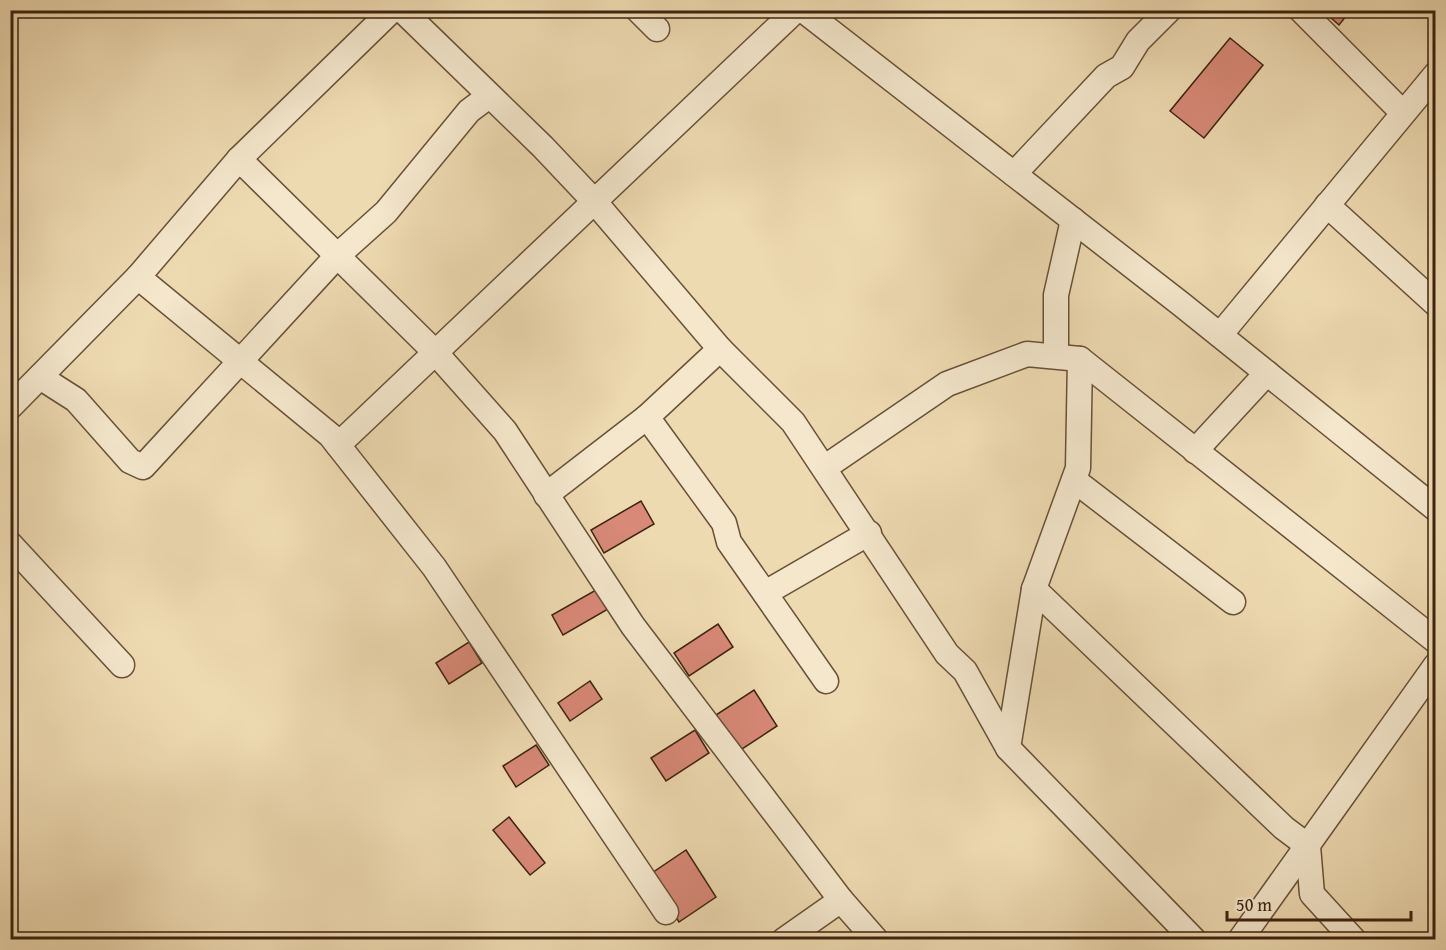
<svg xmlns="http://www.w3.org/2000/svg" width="1446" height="950" font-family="'Gentium Book Plus',serif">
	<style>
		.building { fill: #d88978; stroke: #3c2310; stroke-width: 1.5 }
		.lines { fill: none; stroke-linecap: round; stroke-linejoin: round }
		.minor-casing { stroke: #685138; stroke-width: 27 }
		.minor { stroke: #f4e7cc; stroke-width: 24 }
	</style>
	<rect width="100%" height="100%" fill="#eedab1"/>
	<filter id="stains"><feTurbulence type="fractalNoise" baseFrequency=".00333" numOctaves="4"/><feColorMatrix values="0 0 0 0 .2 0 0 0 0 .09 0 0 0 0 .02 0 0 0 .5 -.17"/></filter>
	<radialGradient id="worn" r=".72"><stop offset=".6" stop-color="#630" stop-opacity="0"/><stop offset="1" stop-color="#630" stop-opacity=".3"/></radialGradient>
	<g class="building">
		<polygon points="1322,10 1351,10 1339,25"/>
		<polygon points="1230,38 1263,65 1204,138 1170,111"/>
		<polygon points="641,501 654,524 604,553 591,530"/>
		<polygon points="603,586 615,605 563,635 552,615"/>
		<polygon points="718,624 733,647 689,676 674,653"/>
		<polygon points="469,642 482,663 449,684 436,663"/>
		<polygon points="590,681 602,699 570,721 558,703"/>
		<polygon points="754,690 777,726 739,751 716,715"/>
		<polygon points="695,730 709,753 666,781 651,758"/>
		<polygon points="536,745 549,765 516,787 503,766"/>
		<polygon points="509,817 545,863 530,875 493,830"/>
		<polygon points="686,850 716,897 679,922 649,875"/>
	</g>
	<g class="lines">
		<defs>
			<g id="minor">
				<polyline points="402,10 543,147 594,201 720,349 793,422 947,654 965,671 1008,748 1194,940"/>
				<polyline points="638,10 657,29"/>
				<polyline points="803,10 1181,304 1436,509"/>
				<polyline points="1301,10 1403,113"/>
				<polyline points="239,159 434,351 505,431 633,626 841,900"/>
				<polyline points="1014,174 1106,76 1122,67 1138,41 1169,10"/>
				<polyline points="1327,205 1436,304"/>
				<polyline points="138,277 330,435 434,567 666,912"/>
				<polyline points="1220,335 1436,74"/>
				<polyline points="1056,355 1056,295 1073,220"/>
				<polyline points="40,377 76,400 130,461 143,467 337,256 386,212 469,111 489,96"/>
				<polyline points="10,407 138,277 239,159 392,10"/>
				<polyline points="647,417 724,523 729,542 826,681"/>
				<polyline points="338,445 796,10"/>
				<polyline points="1195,451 1267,373"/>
				<polyline points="824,468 947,384 1027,354 1080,359 1436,641"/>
				<polyline points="1074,480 1233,602"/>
				<polyline points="546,495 647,417 720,349"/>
				<polyline points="10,544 122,665"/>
				<polyline points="1034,589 1284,828 1308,846 1312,894 1354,940"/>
				<polyline points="765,593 869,533"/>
				<polyline points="1008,748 1034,589 1078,468 1080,359"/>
				<polyline points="784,940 841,900 876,940"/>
				<polyline points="1240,940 1436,665"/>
			</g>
		</defs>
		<use href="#minor" class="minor-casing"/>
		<use href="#minor" class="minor"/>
	</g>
	<rect width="1446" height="950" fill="none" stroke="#eedab1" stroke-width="36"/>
	<rect x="12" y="12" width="1422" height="926" fill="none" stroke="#3c2310" stroke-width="3"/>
	<rect x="18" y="18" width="1410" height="914" fill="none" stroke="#3c2310" stroke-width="1.5"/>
	<path d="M1227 911v9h184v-9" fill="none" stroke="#3c2310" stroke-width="3"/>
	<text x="1236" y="911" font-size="18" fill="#3c2310" stroke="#f4e7cc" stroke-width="4.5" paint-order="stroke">50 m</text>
	<rect width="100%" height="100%" filter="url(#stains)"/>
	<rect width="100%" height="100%" fill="url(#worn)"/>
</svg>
